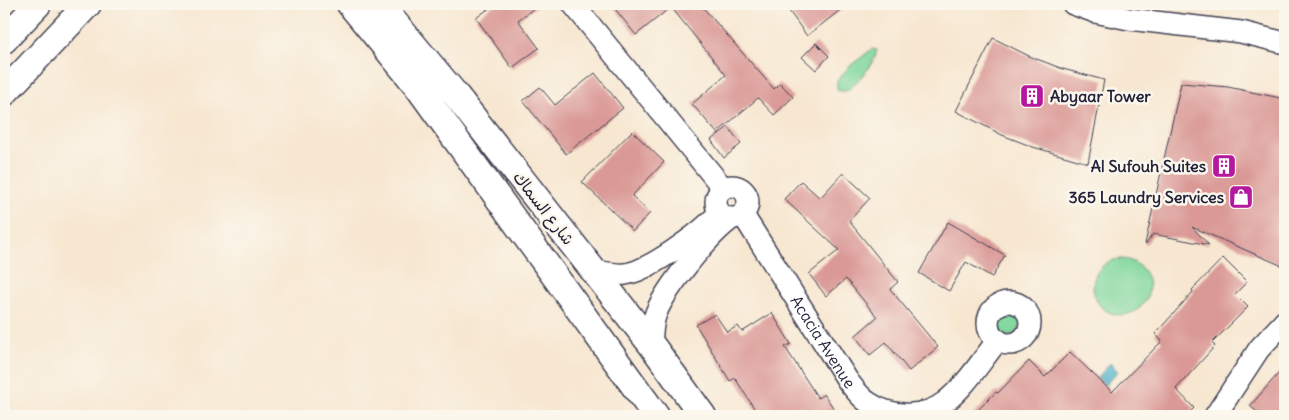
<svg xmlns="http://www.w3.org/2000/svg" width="1289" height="420" font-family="Delius,'Playpen Sans Arabic',sans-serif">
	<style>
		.green { fill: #7fd79c; stroke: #507c6c }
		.water { fill: #45adc5; stroke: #346880 }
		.building { fill: #da9996 }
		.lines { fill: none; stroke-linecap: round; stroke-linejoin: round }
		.minor-casing { stroke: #424052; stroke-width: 24 }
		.tertiary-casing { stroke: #424052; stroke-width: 29 }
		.minor { stroke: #fff; stroke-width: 21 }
		.tertiary { stroke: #fff; stroke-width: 26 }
		.labels { text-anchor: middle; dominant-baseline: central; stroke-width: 5; stroke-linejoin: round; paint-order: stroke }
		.poi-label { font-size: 16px; font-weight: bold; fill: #22223b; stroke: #fbf7ec; text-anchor: end }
		.street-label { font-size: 16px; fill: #22223b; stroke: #fbf7ec }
	</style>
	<rect width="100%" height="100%" fill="#fbf7ec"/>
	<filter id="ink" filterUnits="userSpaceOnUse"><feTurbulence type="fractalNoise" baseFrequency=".02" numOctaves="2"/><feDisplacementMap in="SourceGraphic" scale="10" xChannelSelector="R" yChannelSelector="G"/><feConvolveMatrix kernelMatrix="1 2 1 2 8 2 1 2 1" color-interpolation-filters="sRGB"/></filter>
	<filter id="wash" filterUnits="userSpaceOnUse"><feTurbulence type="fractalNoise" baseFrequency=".0096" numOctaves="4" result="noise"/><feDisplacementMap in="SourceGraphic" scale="20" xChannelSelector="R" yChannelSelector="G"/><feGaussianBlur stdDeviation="1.12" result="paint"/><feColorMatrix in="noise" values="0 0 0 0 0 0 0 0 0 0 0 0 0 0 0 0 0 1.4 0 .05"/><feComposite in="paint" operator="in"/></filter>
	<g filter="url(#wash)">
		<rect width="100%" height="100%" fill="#f7e7d1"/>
		<g class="green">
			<path d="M872,49L877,50C874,66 858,80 847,91H840L837,89V81L850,66Z"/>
			<circle cx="1121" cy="287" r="28"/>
			<circle cx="1008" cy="323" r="13"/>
		</g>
		<polygon class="water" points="1110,363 1118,371 1101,390 1093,383"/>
		<g id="blocks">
			<g class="building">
				<polygon points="495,4 540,4 518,20 539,48 512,68 476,18"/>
				<polygon points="611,4 700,4 774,89 780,83 793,97 774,115 758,98 717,133 692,104 726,75 671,7 636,35"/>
				<polygon points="784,4 848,4 807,36"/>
				<polygon points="993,38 1029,56 1063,69 1104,80 1088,163 1033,147 1002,135 956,111"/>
				<polygon points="816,43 829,56 816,70 802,57"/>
				<polygon points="595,73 623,108 566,154 523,101 540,87 555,105"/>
				<polygon points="1181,83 1228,87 1285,99 1285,267 1192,227 1209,245 1153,234 1146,244 1145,244"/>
				<polygon points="728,127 741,144 724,158 711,140"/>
				<polygon points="632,131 664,162 632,196 650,213 633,231 582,182"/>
				<polygon points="843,173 870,198 849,221 898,282 890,289 938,347 909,371 886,342 870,355 855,336 877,317 846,279 826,296 809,274 839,250 784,199 801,181 820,198"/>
				<polygon points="948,222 1005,255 992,277 966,262 949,291 919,273"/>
				<polygon points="1223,258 1247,282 1235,294 1248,307 1212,343 1215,346 1176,389 1194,408 1186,416 972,416 996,392 998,393 1029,361 1045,377 1070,352 1112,392 1162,341 1155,334 1193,292 1192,290"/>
				<polygon points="772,313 791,344 785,347 818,398 824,394 834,409 827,413 829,416 759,416 735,378 730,381 696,325 715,314 727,332 738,326 742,332"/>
				<polygon points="1285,366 1285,416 1262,416 1250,406"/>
			</g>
		</g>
	</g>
	<g filter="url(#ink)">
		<use href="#blocks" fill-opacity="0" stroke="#424052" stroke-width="1"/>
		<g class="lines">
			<defs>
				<g id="minor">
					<polyline points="573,4 723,188"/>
					<polyline points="1073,4 1095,12 1129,19 1241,32 1285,43"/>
					<circle cx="732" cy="202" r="16"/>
					<path id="s1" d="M743,215L848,381C855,390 861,398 869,403C891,418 925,418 945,402C966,386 981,361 998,340"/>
					<path d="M594,271C603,272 615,275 625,274C647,272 701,233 716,216"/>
					<circle cx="1009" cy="323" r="21"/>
					<path d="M651,344C652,334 652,323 656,313C666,288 709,235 731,219"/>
					<polyline points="1215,416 1259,349 1285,321"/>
				</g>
				<g id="tertiary">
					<polyline points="350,4 415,83 656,416"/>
					<polyline points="379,4 454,93 651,344 703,416"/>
					<polyline points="4,40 38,4"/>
					<polyline points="4,93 88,4"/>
				</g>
			</defs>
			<use href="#minor" class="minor-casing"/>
			<use href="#tertiary" class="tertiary-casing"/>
			<use href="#minor" class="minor"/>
			<use href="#tertiary" class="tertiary"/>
		</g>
	</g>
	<defs>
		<symbol id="building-square" viewBox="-11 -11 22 22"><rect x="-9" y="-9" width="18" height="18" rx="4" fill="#b5179e" stroke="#fbf7ec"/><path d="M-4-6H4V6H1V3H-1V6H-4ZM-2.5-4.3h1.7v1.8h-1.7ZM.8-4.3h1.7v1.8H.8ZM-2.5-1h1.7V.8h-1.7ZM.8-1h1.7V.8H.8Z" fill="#fff"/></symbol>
		<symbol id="shop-square" viewBox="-11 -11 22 22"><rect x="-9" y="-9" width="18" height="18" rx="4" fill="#b5179e" stroke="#fbf7ec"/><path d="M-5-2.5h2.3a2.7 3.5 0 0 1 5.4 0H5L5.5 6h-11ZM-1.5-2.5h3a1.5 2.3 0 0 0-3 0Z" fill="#fff"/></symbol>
	</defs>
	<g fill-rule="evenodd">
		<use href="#building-square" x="1018" y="82" width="28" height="28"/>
		<use href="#building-square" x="1210" y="152" width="28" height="28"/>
		<use href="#shop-square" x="1227" y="183" width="28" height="28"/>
	</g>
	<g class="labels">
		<g class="poi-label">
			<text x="1050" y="96" text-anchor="start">Abyaar Tower</text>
			<text x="1206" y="166">Al Sufouh Suites</text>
			<text x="1224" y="197">365 Laundry Services</text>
		</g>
		<g class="street-label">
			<text transform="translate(544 208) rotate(52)">شارع السماك</text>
			<text stroke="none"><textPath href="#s1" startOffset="150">Acacia Avenue</textPath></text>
		</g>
	</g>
	<rect width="1289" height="420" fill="none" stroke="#fbf7ec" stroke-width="20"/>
</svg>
